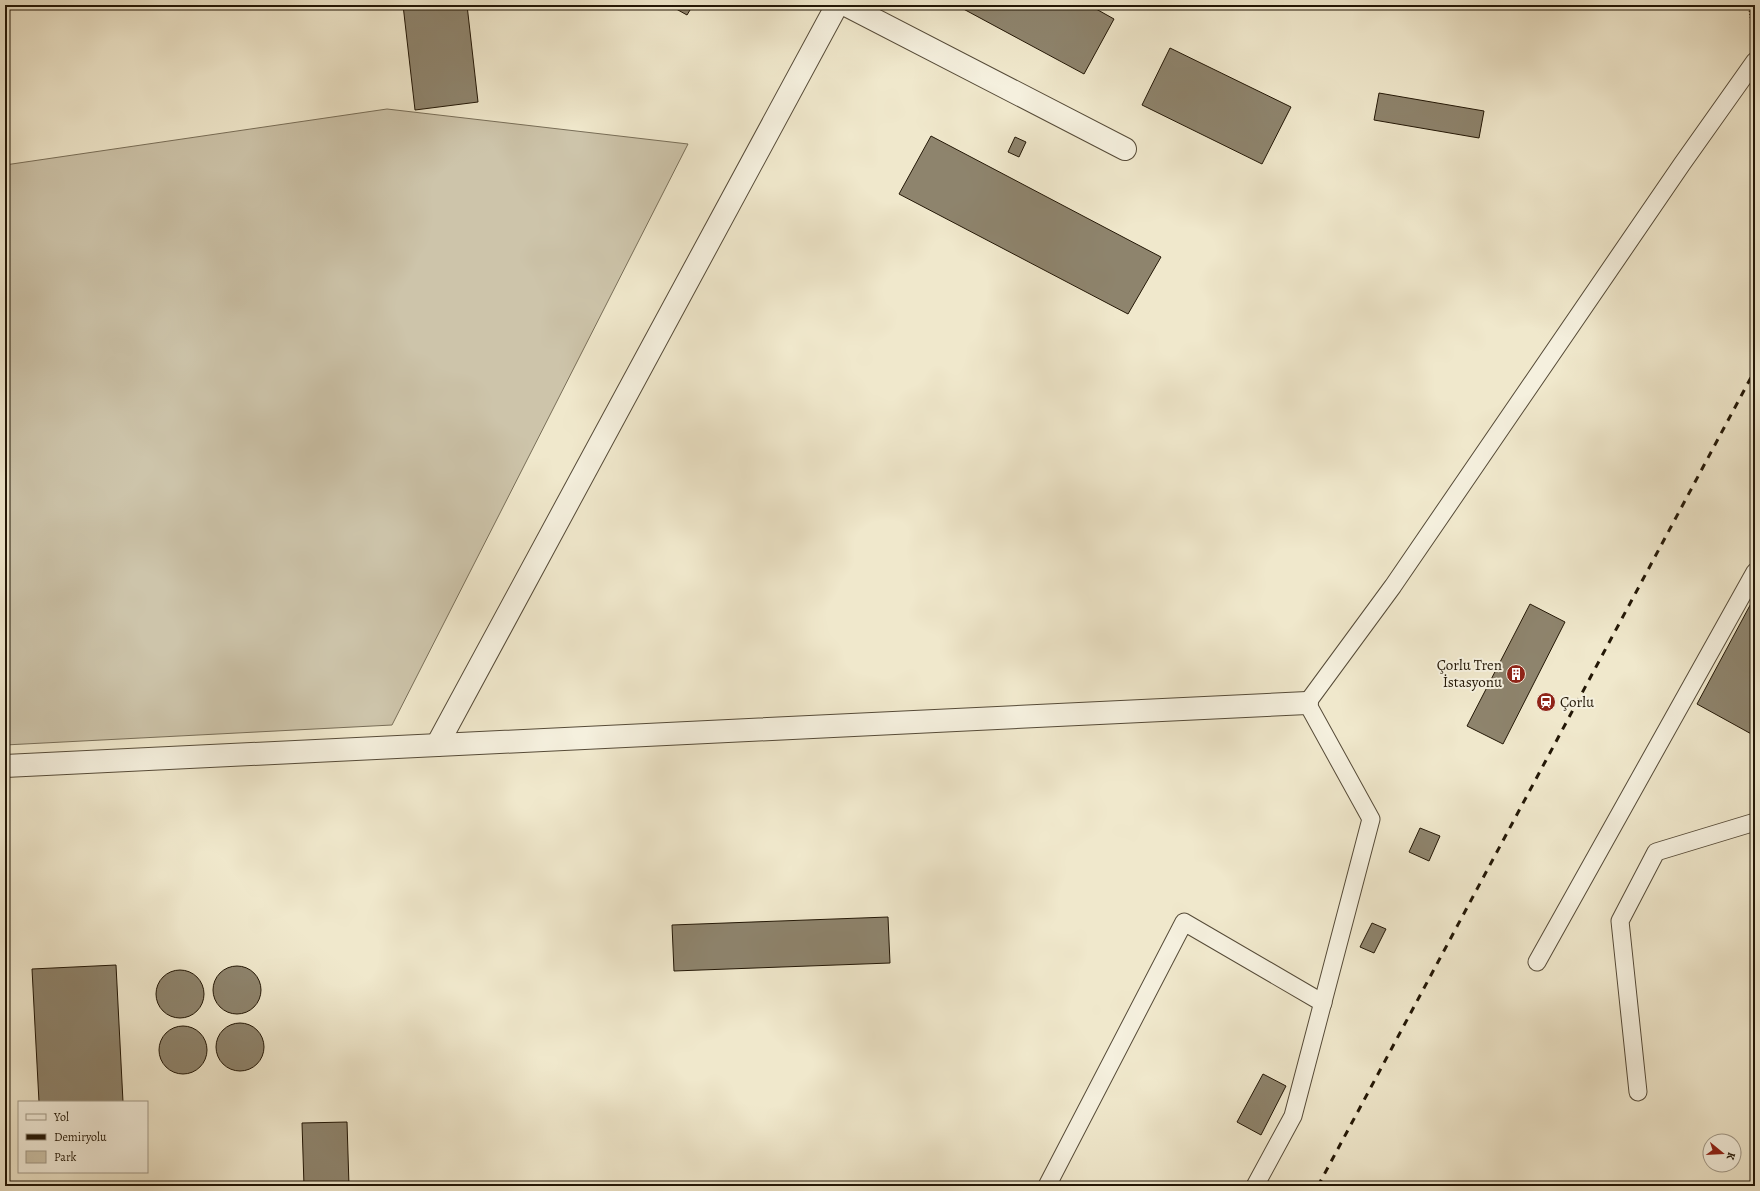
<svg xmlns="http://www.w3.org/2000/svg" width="1760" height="1191" font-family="Alegreya,serif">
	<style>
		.green { fill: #cdc4aa; stroke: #786e58 }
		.building { fill: #8e846d; stroke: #231706 }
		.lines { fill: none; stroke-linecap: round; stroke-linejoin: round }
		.service-casing { stroke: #564b38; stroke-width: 19 }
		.minor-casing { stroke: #564b38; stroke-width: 24 }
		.path { stroke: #231706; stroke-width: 2.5; stroke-dasharray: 1 2; stroke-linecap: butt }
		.service { stroke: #f5f0de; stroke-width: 17 }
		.minor { stroke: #f5f0de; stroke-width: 22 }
		.rail { stroke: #231706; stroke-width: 3; stroke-dasharray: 7 7; stroke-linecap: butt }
		.labels { text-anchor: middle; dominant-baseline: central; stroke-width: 4; stroke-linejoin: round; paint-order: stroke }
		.poi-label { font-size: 15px; fill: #231706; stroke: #f5f0de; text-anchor: end }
	</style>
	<rect width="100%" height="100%" fill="#f0e8cc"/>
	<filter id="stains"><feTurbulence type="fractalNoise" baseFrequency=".005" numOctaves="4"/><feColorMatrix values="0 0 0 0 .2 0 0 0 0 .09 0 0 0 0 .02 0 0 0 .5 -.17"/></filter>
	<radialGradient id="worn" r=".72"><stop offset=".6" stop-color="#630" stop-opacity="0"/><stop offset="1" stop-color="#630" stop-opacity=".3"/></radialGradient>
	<polygon class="green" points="387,109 688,144 392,725 5,745 5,165"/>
	<g class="building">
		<polygon points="403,5 467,5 478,102 415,110"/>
		<polygon points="669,5 693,5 687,15"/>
		<polygon points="956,5 1089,5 1114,19 1084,74"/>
		<polygon points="1170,48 1291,107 1262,164 1142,105"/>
		<polygon points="1379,93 1484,111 1479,138 1374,120"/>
		<polygon points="931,136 1161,257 1128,314 899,194"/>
		<polygon points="1015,137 1026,142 1019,157 1008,152"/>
		<polygon points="1755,596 1755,736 1697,704"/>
		<polygon points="1530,604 1565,622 1503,744 1467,726"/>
		<polygon points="1420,828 1440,836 1429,861 1409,852"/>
		<polygon points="888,917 890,963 674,971 672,925"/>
		<polygon points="1372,923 1386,929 1374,953 1360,947"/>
		<polygon points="116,965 123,1102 39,1102 32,969"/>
		<circle cx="237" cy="990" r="24"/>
		<circle cx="180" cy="994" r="24"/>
		<circle cx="240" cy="1047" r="24"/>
		<circle cx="183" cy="1050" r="24"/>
		<polygon points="1263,1074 1286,1086 1261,1135 1237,1122"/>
		<polygon points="347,1122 349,1186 304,1186 302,1123"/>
	</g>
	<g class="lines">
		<defs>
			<g id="service">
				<polyline points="1537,962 1755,572"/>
				<polyline points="1638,1092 1620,921 1656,852 1755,822"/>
				<polyline points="1047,1186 1184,922 1323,1003"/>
				<polyline points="1255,1186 1293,1116 1371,819 1307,703 1393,586 1682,164 1755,61"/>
			</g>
			<g id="minor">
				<polyline points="846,5 1125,149"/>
				<polyline points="437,745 837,5"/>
				<polyline points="5,766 1307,703"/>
			</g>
		</defs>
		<use href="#service" class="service-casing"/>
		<use href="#minor" class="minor-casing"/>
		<polyline class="path" points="1749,5 1754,38"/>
		<use href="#service" class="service"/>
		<use href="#minor" class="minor"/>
		<polyline class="rail" points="1318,1186 1755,370"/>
	</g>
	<defs>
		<symbol id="building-disc" viewBox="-11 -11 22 22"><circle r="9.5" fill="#8f2418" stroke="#f5f0de"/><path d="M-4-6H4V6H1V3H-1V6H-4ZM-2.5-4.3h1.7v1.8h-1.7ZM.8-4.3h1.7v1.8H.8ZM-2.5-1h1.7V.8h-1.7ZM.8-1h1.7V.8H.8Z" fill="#fff"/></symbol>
		<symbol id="station-disc" viewBox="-11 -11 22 22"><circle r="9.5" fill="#8f2418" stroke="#f5f0de"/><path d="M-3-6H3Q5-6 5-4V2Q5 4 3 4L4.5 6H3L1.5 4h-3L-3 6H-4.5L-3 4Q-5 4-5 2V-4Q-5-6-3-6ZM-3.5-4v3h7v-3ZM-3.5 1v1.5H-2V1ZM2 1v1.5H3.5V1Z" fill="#fff"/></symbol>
	</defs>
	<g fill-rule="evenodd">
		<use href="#building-disc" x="1505" y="663" width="22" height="22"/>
		<use href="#station-disc" x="1535" y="691" width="22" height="22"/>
	</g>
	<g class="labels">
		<g class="poi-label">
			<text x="1502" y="665">Çorlu Tren<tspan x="1502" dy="17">İstasyonu</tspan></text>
			<text x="1560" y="702" text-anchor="start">Çorlu</text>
		</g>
	</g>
	<rect width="1760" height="1191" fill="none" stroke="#f0e8cc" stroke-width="20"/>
	<rect x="6" y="6" width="1748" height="1179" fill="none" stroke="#231706" stroke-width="2"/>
	<rect x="10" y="10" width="1740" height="1171" fill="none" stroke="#231706"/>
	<rect x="18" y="1101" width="130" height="72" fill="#f5f0de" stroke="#a19988"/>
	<rect x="26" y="1114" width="20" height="6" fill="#f5f0de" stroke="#a19988"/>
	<text x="54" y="1121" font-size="12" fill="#231706">Yol</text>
	<rect x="26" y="1134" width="20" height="6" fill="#231706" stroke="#a19988"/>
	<text x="54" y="1141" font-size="12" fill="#231706">Demiryolu</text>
	<rect x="26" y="1151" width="20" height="12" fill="#cdc4aa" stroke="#a19988"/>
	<text x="54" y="1161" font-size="12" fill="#231706">Park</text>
	<g transform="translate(1722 1153) rotate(108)"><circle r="19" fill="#f5f0de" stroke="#a19988"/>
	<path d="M0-3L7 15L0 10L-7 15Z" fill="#8f2418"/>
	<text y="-6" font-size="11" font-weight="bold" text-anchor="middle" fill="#231706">K</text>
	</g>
	<rect width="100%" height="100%" filter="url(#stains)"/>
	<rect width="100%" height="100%" fill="url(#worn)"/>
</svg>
